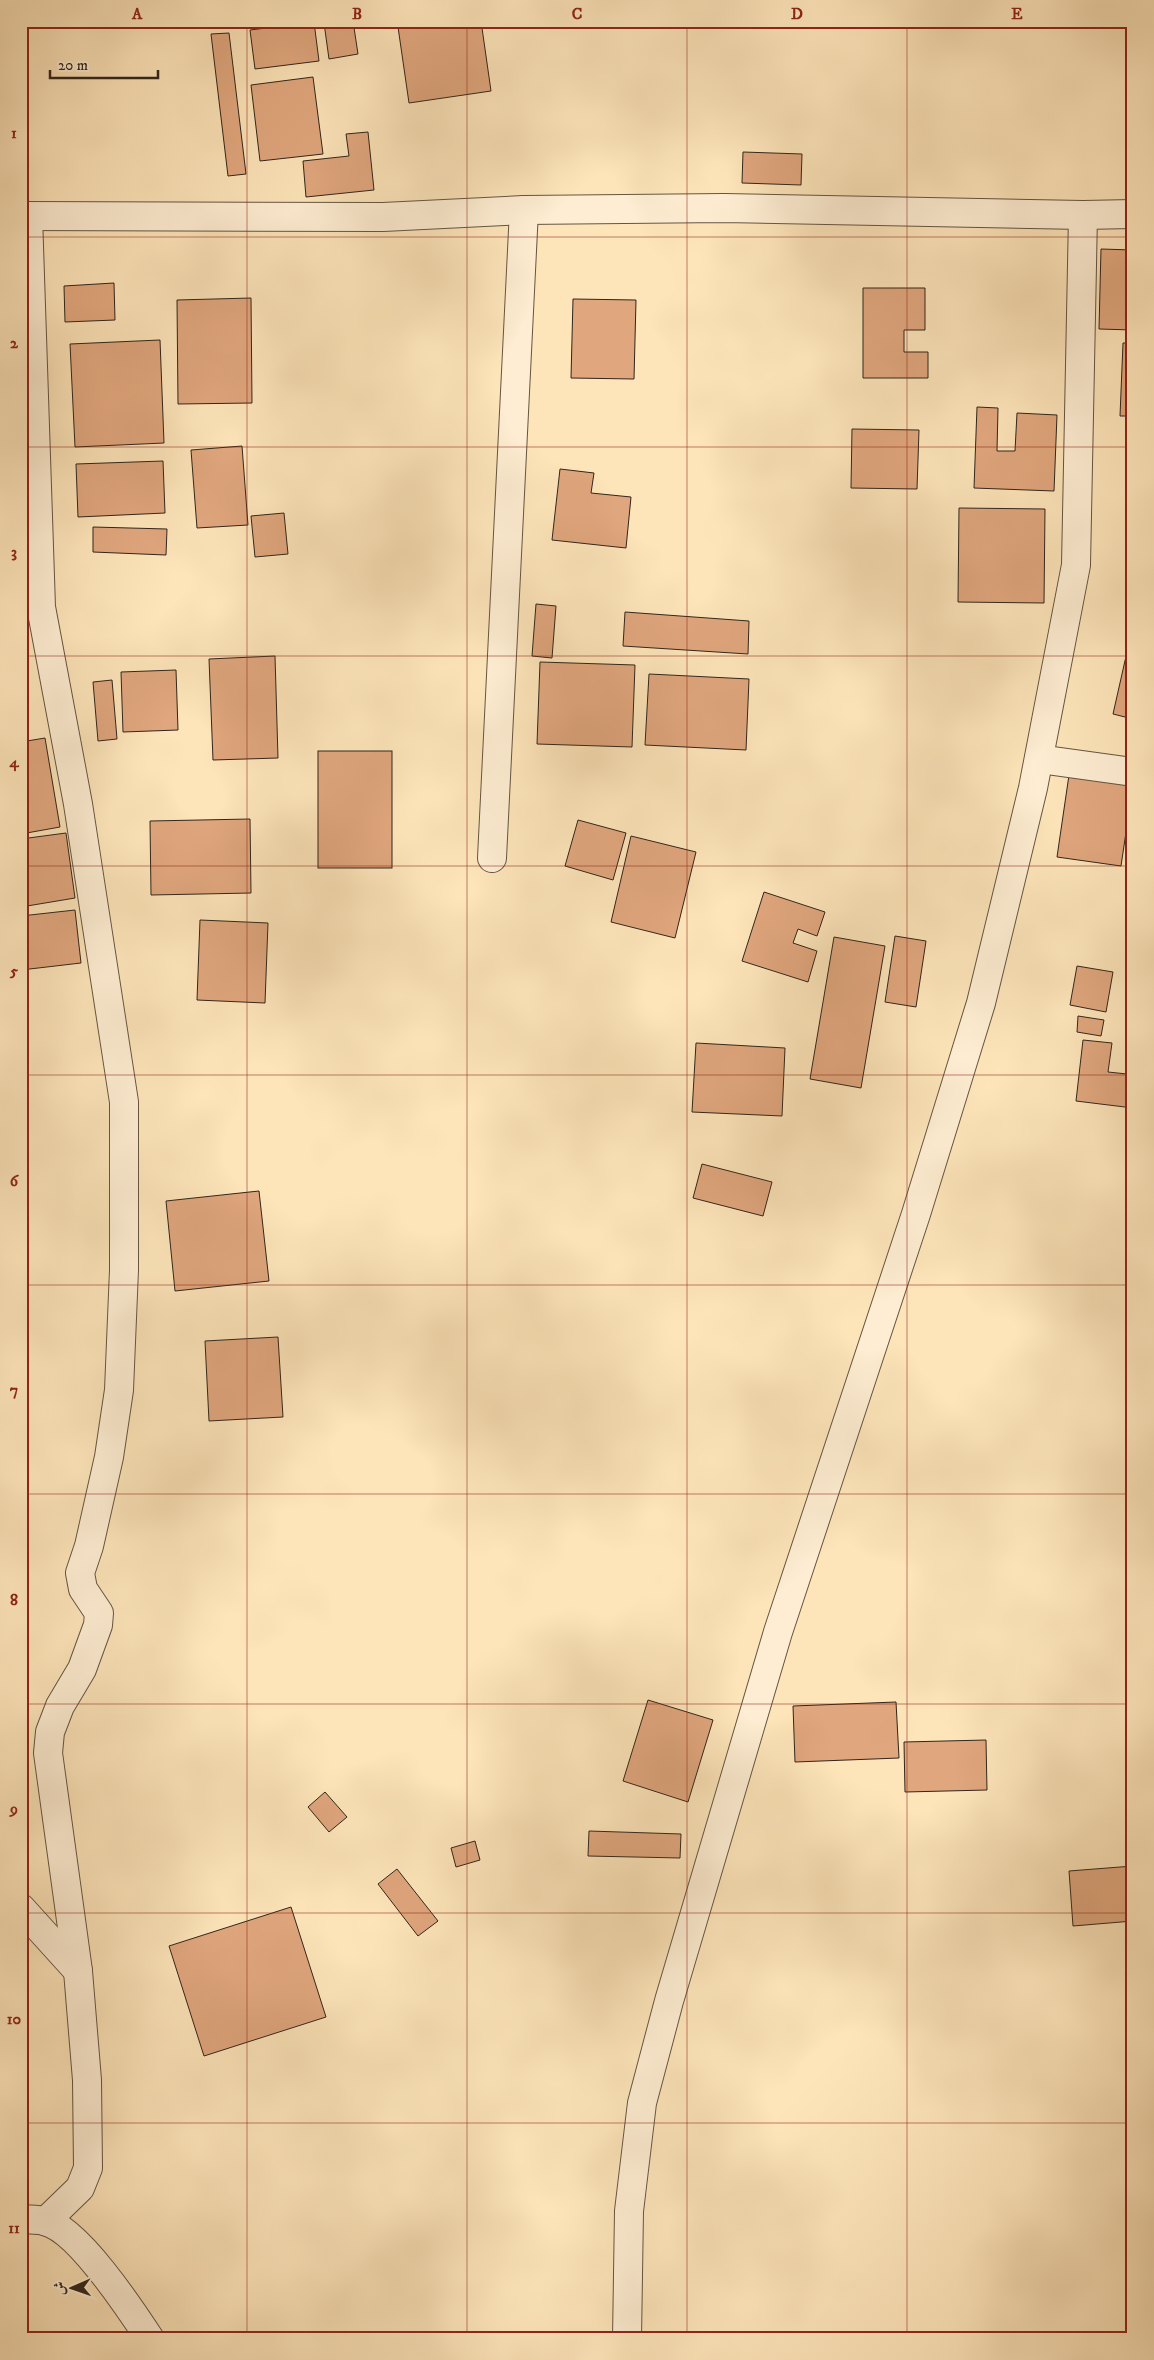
<svg xmlns="http://www.w3.org/2000/svg" width="1154" height="2360" font-family="'IM FELL DW Pica',Amiri,serif">
	<style>
		.building { fill: #e0a67d; stroke: #31251b }
		.lines { fill: none; stroke-linecap: round; stroke-linejoin: round }
		.minor-casing { stroke: #645542; stroke-width: 30 }
		.minor { stroke: #feedd2; stroke-width: 28 }
		.grid { fill: none; stroke: #8f2418; stroke-width: 1; stroke-opacity: 0.55 }
		.neatline { fill: none; stroke: #8f2418; stroke-width: 2 }
		.grid-label { font-size: 16px; text-anchor: middle; font-weight: bold; fill: #8f2418 }
	</style>
	<rect width="100%" height="100%" fill="#fde4b9"/>
	<filter id="stains"><feTurbulence type="fractalNoise" baseFrequency=".004" numOctaves="4"/><feColorMatrix values="0 0 0 0 .2 0 0 0 0 .09 0 0 0 0 .02 0 0 0 .5 -.17"/></filter>
	<radialGradient id="worn" r=".72"><stop offset=".6" stop-color="#630" stop-opacity="0"/><stop offset="1" stop-color="#630" stop-opacity=".3"/></radialGradient>
	<g class="building">
		<polygon points="334,21 353,21 358,54 329,59 324,23"/>
		<polygon points="437,21 481,21 491,91 409,103 398,27"/>
		<polygon points="314,22 319,61 255,69 250,30"/>
		<polygon points="229,33 246,174 228,176 211,34"/>
		<polygon points="313,77 323,154 260,161 251,85"/>
		<polygon points="368,132 374,190 306,197 303,161 349,156 346,134"/>
		<polygon points="743,152 802,154 801,185 742,183"/>
		<polygon points="1101,249 1133,250 1133,330 1099,329"/>
		<polygon points="114,283 115,320 65,322 64,286"/>
		<polygon points="863,288 925,288 925,330 904,330 904,352 928,352 928,378 863,378"/>
		<polygon points="251,298 252,403 178,404 177,300"/>
		<polygon points="573,299 636,300 634,379 571,378"/>
		<polygon points="160,340 164,443 75,447 70,344"/>
		<polygon points="1123,343 1133,343 1133,416 1120,416"/>
		<polygon points="977,407 998,408 997,451 1015,451 1017,413 1057,415 1054,491 974,488"/>
		<polygon points="852,429 919,430 917,489 851,488"/>
		<polygon points="242,446 248,525 197,528 191,450"/>
		<polygon points="163,461 165,513 78,517 76,464"/>
		<polygon points="560,469 594,473 591,493 631,497 626,548 552,540"/>
		<polygon points="959,508 1045,509 1044,603 958,602"/>
		<polygon points="284,513 288,554 255,557 251,516"/>
		<polygon points="93,527 167,529 166,555 93,552"/>
		<polygon points="536,604 556,606 552,658 532,656"/>
		<polygon points="625,612 749,621 748,654 623,646"/>
		<polygon points="1131,634 1133,634 1133,719 1113,714"/>
		<polygon points="275,656 278,758 213,760 209,659"/>
		<polygon points="540,662 635,665 632,747 537,744"/>
		<polygon points="176,670 178,730 123,732 121,672"/>
		<polygon points="649,674 749,679 746,750 645,745"/>
		<polygon points="112,680 117,739 98,741 93,682"/>
		<polygon points="45,738 60,827 21,834 21,742"/>
		<rect x="318" y="751" width="74" height="117"/>
		<polygon points="1069,775 1133,785 1121,866 1057,857"/>
		<polygon points="250,819 251,893 151,895 150,821"/>
		<polygon points="578,820 626,833 613,880 565,866"/>
		<polygon points="66,833 75,898 21,907 21,839"/>
		<polygon points="631,836 696,852 675,938 611,922"/>
		<polygon points="764,892 825,912 817,936 798,929 793,943 817,951 808,982 742,961"/>
		<polygon points="75,910 81,963 21,970 21,916"/>
		<polygon points="200,920 268,923 265,1003 197,1000"/>
		<polygon points="895,936 926,941 916,1007 885,1002"/>
		<polygon points="834,937 885,946 861,1088 810,1079"/>
		<polygon points="1077,966 1113,972 1106,1012 1070,1005"/>
		<polygon points="1078,1016 1104,1020 1101,1036 1077,1032"/>
		<polygon points="1131,1033 1133,1108 1076,1101 1083,1040 1112,1043 1108,1072 1127,1074"/>
		<polygon points="696,1043 785,1048 782,1116 692,1112"/>
		<polygon points="702,1164 772,1182 763,1216 693,1198"/>
		<polygon points="259,1191 269,1281 175,1291 166,1201"/>
		<polygon points="278,1337 283,1417 209,1421 205,1341"/>
		<polygon points="648,1700 713,1720 688,1802 623,1781"/>
		<polygon points="896,1702 899,1758 795,1762 793,1706"/>
		<polygon points="986,1740 987,1790 905,1792 904,1742"/>
		<polygon points="325,1792 347,1817 329,1832 308,1807"/>
		<polygon points="589,1831 681,1834 680,1858 588,1856"/>
		<polygon points="475,1841 480,1860 456,1867 451,1848"/>
		<polygon points="1133,1866 1133,1921 1073,1926 1069,1871"/>
		<polygon points="397,1869 438,1921 418,1936 378,1884"/>
		<polygon points="291,1907 326,2017 204,2056 169,1946"/>
	</g>
	<g class="lines">
		<defs>
			<g id="minor">
				<polyline points="21,216 383,217 524,210 724,208 1083,215 1133,214"/>
				<polyline points="28,216 41,607 78,804 124,1102 124,1270 119,1390 109,1457 89,1546 80,1573 83,1589 99,1613 98,1625 82,1669 60,1706 50,1732 48,1753 78,1971 87,2080 88,2168 80,2188 46,2221"/>
				<polyline points="1039,759 1133,772"/>
				<polyline points="492,858 524,210"/>
				<polyline points="21,1908 78,1971"/>
				<path d="M21,2219C29,2220 37,2219 44,2221C77,2228 131,2310 150,2339"/>
				<polyline points="627,2339 629,2211 642,2103 669,2001 778,1632 916,1214 981,1003 1033,788 1076,565 1083,215"/>
			</g>
		</defs>
		<use href="#minor" class="minor-casing"/>
		<use href="#minor" class="minor"/>
	</g>
	<path class="grid" d="M247,21V2339M467,21V2339M687,21V2339M907,21V2339M21,237H1133M21,447H1133M21,656H1133M21,866H1133M21,1075H1133M21,1285H1133M21,1494H1133M21,1704H1133M21,1913H1133M21,2123H1133"/>
	<rect width="1154" height="2360" fill="none" stroke="#fde4b9" stroke-width="55"/>
	<g transform="translate(72 2288) rotate(268)" stroke="#feedd2" stroke-width="4" paint-order="stroke">
	<path d="M0-4L9 19L0 12L-9 19Z" fill="#31251b"/>
	<text y="-8" font-size="14" font-weight="bold" text-anchor="middle" fill="#31251b">ش</text>
	</g>
	<path d="M50 70v8h108v-8" fill="none" stroke="#31251b" stroke-width="2.5"/>
	<text x="58" y="70" font-size="15" fill="#31251b" stroke="#feedd2" stroke-width="4" paint-order="stroke">20 m</text>
	<rect x="28" y="28" width="1098" height="2304" class="neatline"/>
	<g class="grid-label">
		<text x="137" y="19">A</text>
		<text x="357" y="19">B</text>
		<text x="577" y="19">C</text>
		<text x="797" y="19">D</text>
		<text x="1017" y="19">E</text>
		<text x="14" y="138">1</text>
		<text x="14" y="348">2</text>
		<text x="14" y="557">3</text>
		<text x="14" y="767">4</text>
		<text x="14" y="976">5</text>
		<text x="14" y="1186">6</text>
		<text x="14" y="1395">7</text>
		<text x="14" y="1605">8</text>
		<text x="14" y="1814">9</text>
		<text x="14" y="2024">10</text>
		<text x="14" y="2233">11</text>
	</g>
	<rect width="100%" height="100%" filter="url(#stains)"/>
	<rect width="100%" height="100%" fill="url(#worn)"/>
</svg>
